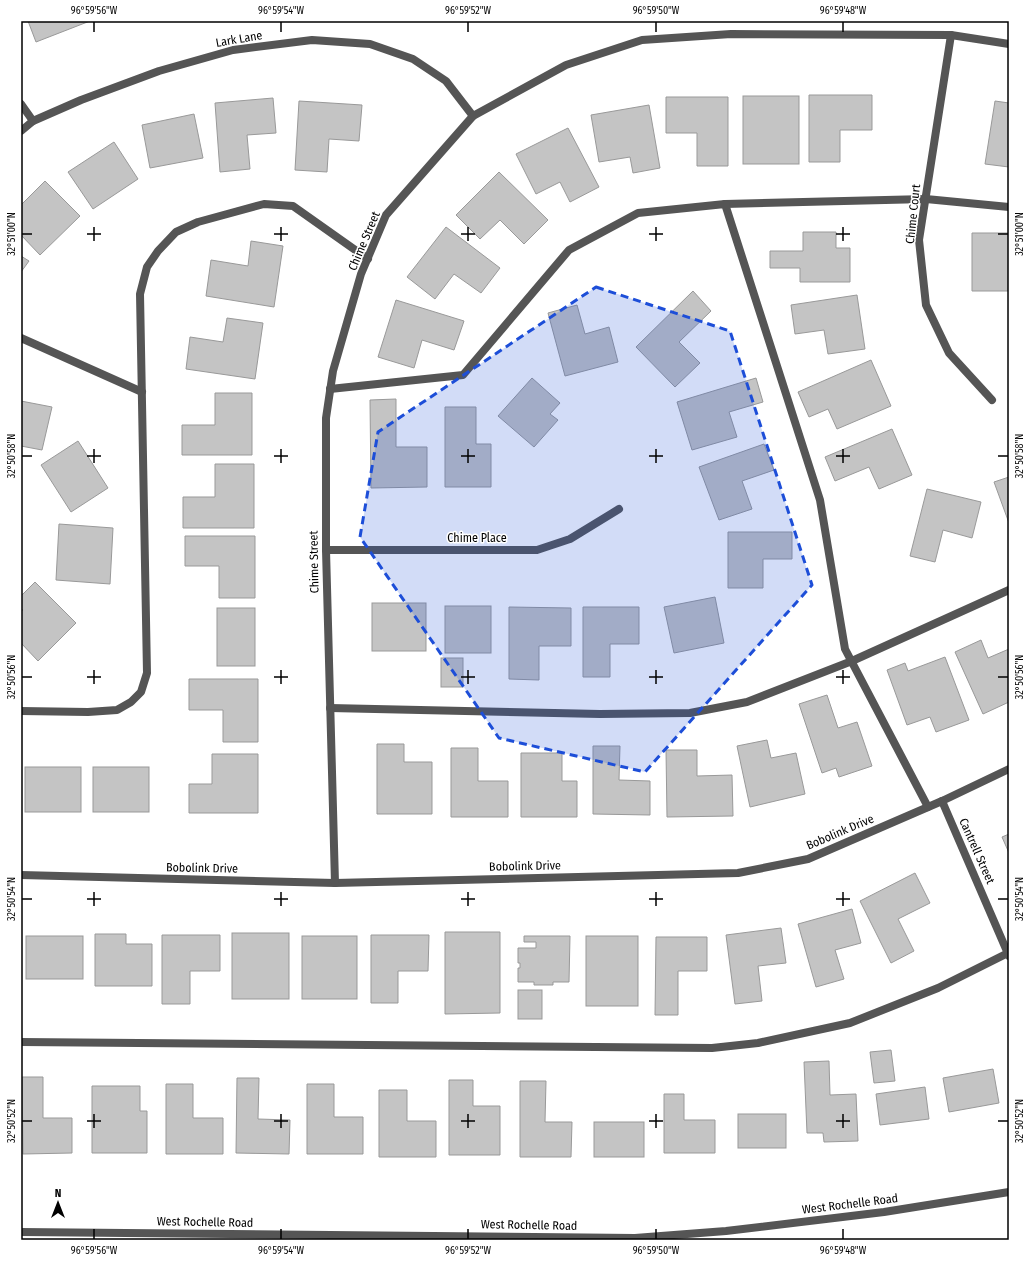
<svg xmlns="http://www.w3.org/2000/svg" width="1030" height="1261" font-family="'Fira Sans Condensed',sans-serif">
	<style>
		.building { fill: #c4c4c4; stroke: #999 }
		.lines { fill: none; stroke-linecap: round; stroke-linejoin: round }
		.service { stroke: #555; stroke-width: 8 }
		.minor { stroke: #555; stroke-width: 8 }
		.tertiary { stroke: #555; stroke-width: 8 }
		.marked { fill: #1d4ed8; fill-opacity: 0.2; stroke: #1d4ed8; stroke-width: 3; stroke-dasharray: 8 5; stroke-linejoin: round }
		.ticks { fill: none; stroke: #000; stroke-width: 1.5 }
		.labels { text-anchor: middle; dominant-baseline: central; stroke-width: 3; stroke-linejoin: round; paint-order: stroke }
		.street-label { font-size: 12px; fill: #000; stroke: #fff }
		.neatline { fill: none; stroke: #000; stroke-width: 1.5 }
		.ticks-label { font-size: 10px; text-anchor: middle; fill: #000 }
	</style>
	<rect width="100%" height="100%" fill="#fff"/>
	<g class="building">
		<polygon points="28,21 90,21 36,42"/>
		<polygon points="809,95 872,95 872,130 840,130 840,162 809,162"/>
		<rect x="743" y="96" width="56" height="68"/>
		<polygon points="666,97 728,97 728,166 697,166 697,133 666,133"/>
		<polygon points="273,98 276,133 247,135 250,169 220,172 215,103"/>
		<polygon points="299,101 362,105 359,141 329,139 327,172 295,170"/>
		<polygon points="995,101 1009,103 1009,167 985,164"/>
		<polygon points="649,105 660,168 633,173 630,157 599,162 591,115"/>
		<polygon points="194,114 203,158 150,168 142,125"/>
		<polygon points="568,128 599,187 570,202 560,182 536,194 516,154"/>
		<polygon points="114,142 138,179 93,209 68,172"/>
		<polygon points="499,172 548,220 524,244 500,220 480,239 456,215"/>
		<polygon points="45,181 80,216 40,255 21,235 21,205"/>
		<polygon points="446,227 500,268 481,293 454,274 435,299 407,277"/>
		<polygon points="803,232 836,232 836,248 850,248 850,282 800,282 800,268 770,268 770,251 803,251"/>
		<polygon points="972,233 1009,233 1008,291 972,291"/>
		<polygon points="251,241 283,246 274,307 206,296 211,260 248,266"/>
		<polygon points="21,256 29,261 21,272"/>
		<polygon points="693,291 711,311 679,342 700,363 675,387 636,347"/>
		<polygon points="857,295 865,349 828,354 824,330 795,334 791,305"/>
		<polygon points="396,300 464,321 454,350 422,340 414,368 378,357"/>
		<polygon points="577,305 585,334 609,327 618,362 565,376 548,313"/>
		<polygon points="227,318 263,323 255,379 186,369 190,337 223,342"/>
		<polygon points="871,360 891,406 837,429 828,409 809,417 798,392"/>
		<polygon points="532,378 560,403 550,414 558,420 534,447 498,416"/>
		<polygon points="756,378 763,402 729,412 737,437 692,450 677,402"/>
		<polygon points="215,393 252,393 252,455 182,455 182,425 215,425"/>
		<polygon points="396,399 396,447 427,447 427,487 371,488 370,400"/>
		<polygon points="21,401 52,407 42,450 21,446"/>
		<polygon points="445,407 476,407 476,444 491,444 491,487 445,487"/>
		<polygon points="892,429 912,475 879,489 869,467 835,481 825,457"/>
		<polygon points="78,441 108,488 71,512 41,465"/>
		<polygon points="764,444 774,470 742,481 752,509 719,520 699,467"/>
		<polygon points="215,464 254,464 254,528 183,528 183,497 215,497"/>
		<polygon points="1009,477 1009,523 994,482"/>
		<polygon points="927,489 981,502 972,538 943,530 935,562 910,556"/>
		<polygon points="59,524 113,528 110,584 56,580"/>
		<polygon points="728,532 792,532 792,559 763,559 763,588 728,588"/>
		<polygon points="185,536 255,536 255,598 219,598 219,566 185,566"/>
		<polygon points="35,582 76,623 38,661 21,643 21,612 23,610 21,608 21,596"/>
		<polygon points="715,597 724,643 674,653 664,607"/>
		<rect x="372" y="603" width="54" height="48"/>
		<rect x="445" y="606" width="46" height="47"/>
		<polygon points="509,607 571,608 571,646 539,646 539,680 509,679"/>
		<polygon points="583,607 639,607 639,644 610,644 610,677 583,677"/>
		<rect x="217" y="608" width="38" height="58"/>
		<polygon points="981,640 988,658 1009,649 1009,702 983,714 955,652"/>
		<polygon points="945,657 969,720 936,732 930,717 907,725 887,670 905,663 908,671"/>
		<rect x="441" y="658" width="22" height="29"/>
		<polygon points="189,679 258,679 258,742 223,742 223,710 189,710"/>
		<polygon points="827,695 838,728 857,722 872,766 839,777 836,768 822,773 799,704"/>
		<polygon points="767,740 771,758 796,753 805,794 750,807 737,746"/>
		<polygon points="377,744 404,744 404,762 432,762 432,814 377,814"/>
		<polygon points="593,746 620,746 619,780 650,781 650,815 593,814"/>
		<polygon points="451,748 478,748 478,781 508,781 508,817 451,817"/>
		<polygon points="666,750 697,750 697,776 732,775 733,816 667,817"/>
		<polygon points="521,753 562,753 562,781 577,781 577,817 521,817"/>
		<polygon points="212,754 258,754 258,813 189,813 189,784 212,784"/>
		<rect x="25" y="767" width="56" height="45"/>
		<rect x="93" y="767" width="56" height="45"/>
		<polygon points="1009,834 1009,853 1002,837"/>
		<polygon points="915,873 930,903 898,919 914,951 891,963 860,901"/>
		<polygon points="852,909 861,943 835,950 844,979 816,987 798,924"/>
		<polygon points="781,928 786,963 758,966 762,1001 735,1004 726,935"/>
		<polygon points="445,932 500,932 500,1013 445,1014"/>
		<rect x="232" y="933" width="57" height="66"/>
		<polygon points="95,934 126,934 126,944 152,944 152,986 95,986"/>
		<polygon points="162,935 220,935 220,971 190,971 190,1004 162,1004"/>
		<polygon points="371,935 429,935 428,971 398,971 398,1003 371,1003"/>
		<rect x="26" y="936" width="57" height="43"/>
		<rect x="302" y="936" width="55" height="63"/>
		<polygon points="524,936 570,936 569,982 553,982 553,985 534,985 534,982 518,982 518,968 520,968 520,963 518,963 518,948 536,948 536,942 524,942"/>
		<rect x="586" y="936" width="52" height="70"/>
		<polygon points="656,937 707,937 707,971 678,971 678,1015 655,1015"/>
		<rect x="518" y="990" width="24" height="29"/>
		<polygon points="891,1050 895,1081 874,1083 870,1052"/>
		<polygon points="829,1061 830,1095 856,1094 858,1141 824,1142 823,1133 807,1133 804,1062"/>
		<polygon points="993,1069 999,1103 949,1112 943,1078"/>
		<polygon points="22,1077 43,1077 43,1118 72,1118 72,1153 23,1154"/>
		<polygon points="237,1078 259,1078 258,1119 290,1120 289,1154 236,1153"/>
		<polygon points="449,1080 473,1080 473,1106 500,1106 500,1155 449,1155"/>
		<polygon points="520,1081 546,1081 545,1122 572,1122 571,1157 520,1157"/>
		<polygon points="166,1084 193,1084 193,1118 223,1118 223,1154 166,1154"/>
		<polygon points="307,1084 334,1084 334,1117 363,1117 363,1154 307,1154"/>
		<polygon points="92,1086 140,1086 140,1111 147,1111 147,1153 92,1153"/>
		<polygon points="925,1087 929,1119 880,1125 876,1094"/>
		<polygon points="379,1090 407,1090 407,1121 436,1121 436,1157 379,1157"/>
		<polygon points="664,1094 684,1094 684,1120 715,1120 715,1153 664,1153"/>
		<rect x="738" y="1114" width="48" height="34"/>
		<rect x="594" y="1122" width="50" height="35"/>
	</g>
	<g class="lines">
		<g class="service">
			<polyline points="725,204 926,199 1009,207"/>
			<polyline points="21,338 142,392"/>
			<polyline points="330,389 463,375 569,250 638,213 725,204 820,500 845,649 928,807"/>
			<polyline points="330,708 600,714 690,713 747,702 852,661 1009,590"/>
			<polyline points="21,711 88,712 117,710 131,702 141,692 147,673 140,294 147,267 158,251 176,232 198,222 264,204 293,206 368,259"/>
			<polyline points="21,1042 712,1048 758,1043 850,1023 938,988 1008,953"/>
		</g>
		<g class="minor">
			<polyline points="951,35 919,240 926,305 949,353 992,400"/>
			<polyline points="21,104 33,121"/>
			<polyline points="21,131 33,121 81,100 159,71 233,50 312,40 370,44 413,59 446,81 473,116"/>
			<polyline points="326,550 537,550 570,539 619,509"/>
			<polyline points="942,801 1009,956"/>
			<polyline points="21,875 335,883 738,873 808,859 942,801 1009,769"/>
			<polyline points="335,883 326,550 326,418 333,371 361,274 386,215 473,116 566,65 642,40 731,34 951,35 1009,44"/>
		</g>
		<polyline class="tertiary" points="21,1232 635,1238 726,1231 884,1212 1009,1192"/>
	</g>
	<path class="marked" d="M596,287L730,331L812,585L645,772L499,738L360,537L378,432Z"/>
	<path class="ticks" d="M94,22V32M281,22V32M468,22V32M656,22V32M843,22V32M94,227V241M281,227V241M468,227V241M656,227V241M843,227V241M22,234H32M87,234H101M274,234H288M461,234H475M649,234H663M836,234H850M998,234H1008M94,449V463M281,449V463M468,449V463M656,449V463M843,449V463M22,456H32M87,456H101M274,456H288M461,456H475M649,456H663M836,456H850M998,456H1008M94,670V684M281,670V684M468,670V684M656,670V684M843,670V684M22,677H32M87,677H101M274,677H288M461,677H475M649,677H663M836,677H850M998,677H1008M94,892V906M281,892V906M468,892V906M656,892V906M843,892V906M22,899H32M87,899H101M274,899H288M461,899H475M649,899H663M836,899H850M998,899H1008M94,1114V1128M281,1114V1128M468,1114V1128M656,1114V1128M843,1114V1128M22,1121H32M87,1121H101M274,1121H288M461,1121H475M649,1121H663M836,1121H850M998,1121H1008M94,1229V1239M281,1229V1239M468,1229V1239M656,1229V1239M843,1229V1239"/>
	<g class="labels">
		<g class="street-label">
			<text transform="translate(239 39) rotate(-10)">Lark Lane</text>
			<text transform="translate(913 214) rotate(-84)">Chime Court</text>
			<text transform="translate(364 241) rotate(-67)">Chime Street</text>
			<text x="477" y="538">Chime Place</text>
			<text transform="translate(314 562) rotate(-91)">Chime Street</text>
			<text transform="translate(840 832) rotate(-23)">Bobolink Drive</text>
			<text transform="translate(977 851) rotate(66)">Cantrell Street</text>
			<text transform="translate(525 866) rotate(-1)">Bobolink Drive</text>
			<text transform="translate(202 868) rotate(1)">Bobolink Drive</text>
			<text transform="translate(850 1204) rotate(-7)">West Rochelle Road</text>
			<text transform="translate(205 1222) rotate(1)">West Rochelle Road</text>
			<text transform="translate(529 1225) rotate(1)">West Rochelle Road</text>
		</g>
	</g>
	<rect width="1030" height="1261" fill="none" stroke="#ffffff" stroke-width="44"/>
	<g transform="translate(58 1203)" stroke="#ffffff" stroke-width="3" paint-order="stroke">
	<path d="M0-3L7 15L0 10L-7 15Z" fill="#000000"/>
	<text y="-6" font-size="11" font-weight="bold" text-anchor="middle" fill="#000000">N</text>
	</g>
	<rect x="22" y="22" width="986" height="1217" class="neatline"/>
	<g class="ticks-label">
		<text x="94" y="14">96°59'56"W</text>
		<text x="281" y="14">96°59'54"W</text>
		<text x="468" y="14">96°59'52"W</text>
		<text x="656" y="14">96°59'50"W</text>
		<text x="843" y="14">96°59'48"W</text>
		<text transform="translate(11 234) rotate(-90)" y="4">32°51'00"N</text>
		<text transform="translate(1019 234) rotate(-90)" y="4">32°51'00"N</text>
		<text transform="translate(11 456) rotate(-90)" y="4">32°50'58"N</text>
		<text transform="translate(1019 456) rotate(-90)" y="4">32°50'58"N</text>
		<text transform="translate(11 677) rotate(-90)" y="4">32°50'56"N</text>
		<text transform="translate(1019 677) rotate(-90)" y="4">32°50'56"N</text>
		<text transform="translate(11 899) rotate(-90)" y="4">32°50'54"N</text>
		<text transform="translate(1019 899) rotate(-90)" y="4">32°50'54"N</text>
		<text transform="translate(11 1121) rotate(-90)" y="4">32°50'52"N</text>
		<text transform="translate(1019 1121) rotate(-90)" y="4">32°50'52"N</text>
		<text x="94" y="1254">96°59'56"W</text>
		<text x="281" y="1254">96°59'54"W</text>
		<text x="468" y="1254">96°59'52"W</text>
		<text x="656" y="1254">96°59'50"W</text>
		<text x="843" y="1254">96°59'48"W</text>
	</g>
</svg>
